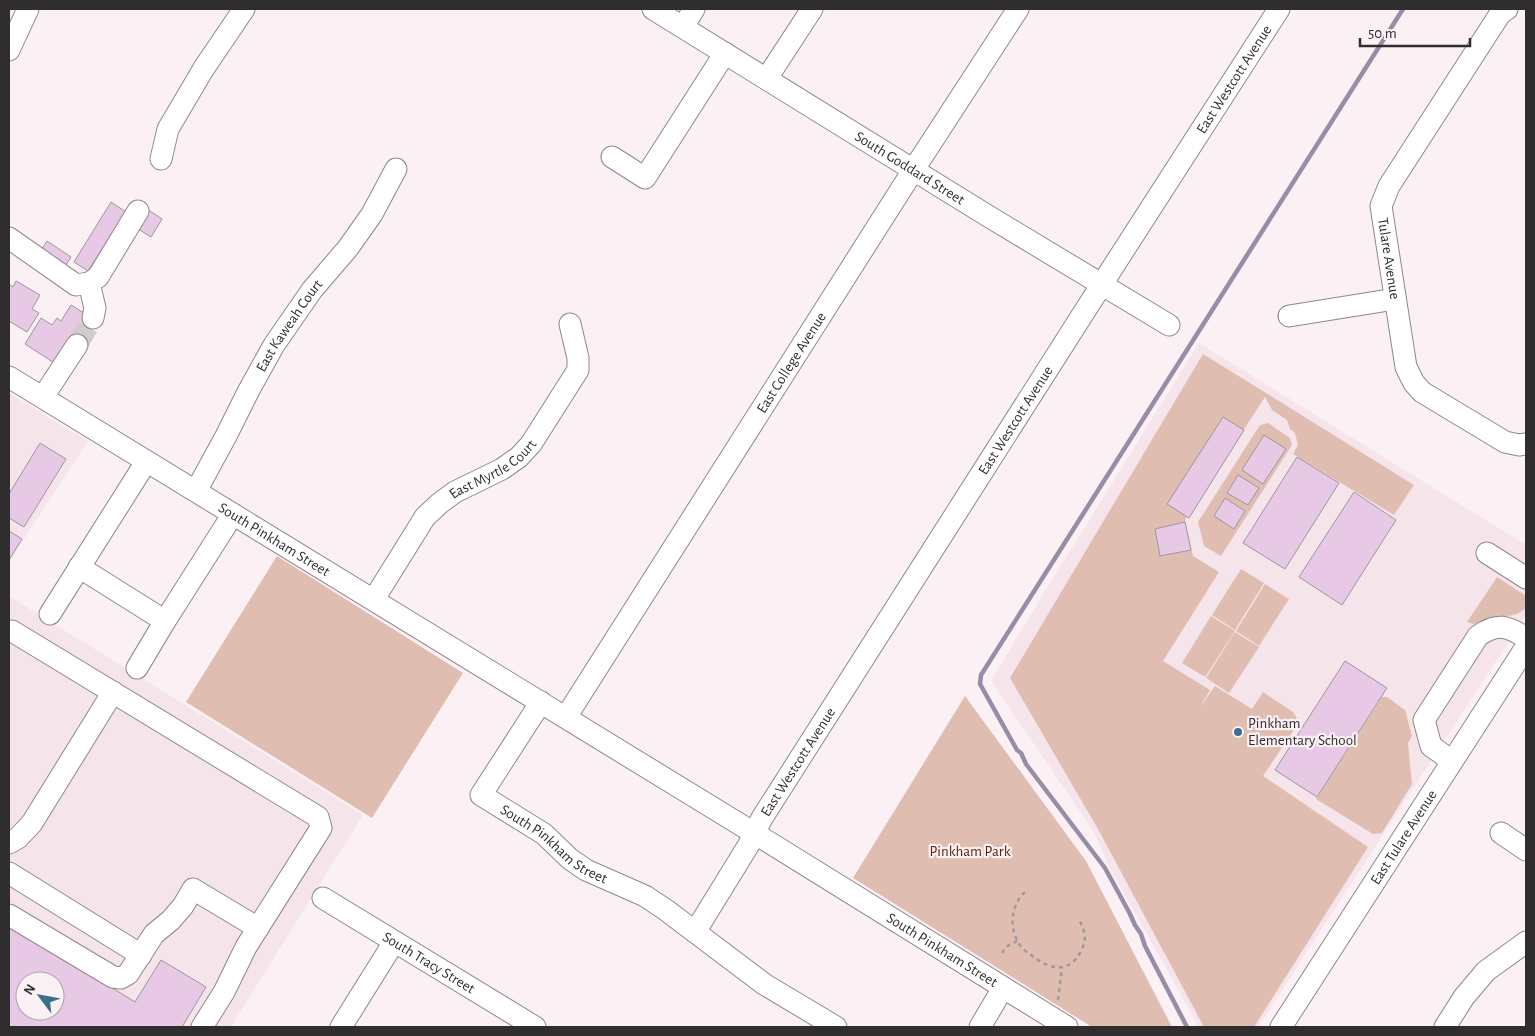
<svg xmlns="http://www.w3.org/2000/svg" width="1535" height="1036" font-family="'Alegreya Sans',sans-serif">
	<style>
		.built { fill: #f6e4eb; fill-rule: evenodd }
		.green { fill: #dfbeb1 }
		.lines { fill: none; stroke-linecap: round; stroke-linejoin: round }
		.stream { stroke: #988da6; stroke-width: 4.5 }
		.building { fill: #e7c9e6; stroke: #9c969c; fill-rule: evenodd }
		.minor-tunnel { stroke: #d2cacd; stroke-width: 21; stroke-dasharray: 21 11; stroke-linecap: butt }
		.minor-casing { stroke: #8f878a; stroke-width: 23 }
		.path { stroke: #a19a9d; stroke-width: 2.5; stroke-dasharray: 4 4; stroke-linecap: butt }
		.minor { stroke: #fff; stroke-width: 21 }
		.poi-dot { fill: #39718b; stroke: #fbf1f5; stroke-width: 2 }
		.labels { text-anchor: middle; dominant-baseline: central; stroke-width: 4.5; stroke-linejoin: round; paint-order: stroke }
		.street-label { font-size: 15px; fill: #302d2e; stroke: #fbf1f5 }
		.poi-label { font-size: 15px; fill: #302d2e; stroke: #fbf1f5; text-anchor: start }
		.park-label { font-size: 15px; fill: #582511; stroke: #fbf1f5 }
	</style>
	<rect width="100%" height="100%" fill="#fbf1f5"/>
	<g class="built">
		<polygon points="1199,343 1526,545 1526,615 1258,1027 1199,1027 1107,863 1094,832 991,681 1050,583"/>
		<polygon points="9,393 88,441 9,562"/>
		<path d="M9,596L363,815L231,1027H9ZM25,981H55V1011H25Z"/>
	</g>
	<g class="green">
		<polygon points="1203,354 1414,485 1394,515 1293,454 1298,445 1295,433 1290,429 1287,420 1272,410 1265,397 1185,520 1193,556 1219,572 1163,661 1210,690 1200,707 1215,686 1252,709 1263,692 1293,712 1299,722 1263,776 1368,847 1254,1027 1204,1027 1098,829 1010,678"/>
		<polygon points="1268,423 1290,438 1292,445 1221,556 1204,546 1198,522 1260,425"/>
		<polygon points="277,556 463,673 372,818 186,702"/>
		<polygon points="1241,569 1264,583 1235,630 1212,615"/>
		<polygon points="1497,577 1526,596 1526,608 1517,614 1473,624 1467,622"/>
		<polygon points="1265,584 1289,599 1259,646 1236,631"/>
		<polygon points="1211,616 1235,631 1205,677 1182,663"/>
		<polygon points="1235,632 1259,647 1229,693 1206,678"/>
		<polygon points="965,696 1086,861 1172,1027 1092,1027 853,878"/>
		<polygon points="1382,697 1387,697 1405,710 1412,736 1408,743 1412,784 1382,833 1373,834 1316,799"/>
	</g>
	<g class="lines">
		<polyline class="stream" points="1187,1027 1145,946 1141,934 1135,925 1129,912 1105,868 1026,764 1021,753 1017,750 980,684 981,675 1403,9"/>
	</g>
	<g class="building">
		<polygon points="111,202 126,212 88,271 74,262"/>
		<polygon points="147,209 162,219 151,237 135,227"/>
		<polygon points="47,241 71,257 64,268 40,252"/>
		<polygon points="16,281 40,295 32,309 39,313 27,332 9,321 9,284 13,287"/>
		<polygon points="71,305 97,321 82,346 59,366 25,344 41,318 52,325 57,318 61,321"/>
		<polygon points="1223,417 1244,430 1189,518 1167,504"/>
		<polygon points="1264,435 1286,449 1263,484 1242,470"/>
		<polygon points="40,443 66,459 24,527 9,518 9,494"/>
		<polygon points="1297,457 1339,483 1285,569 1243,543"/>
		<polygon points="1238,475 1259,488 1248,505 1227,493"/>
		<polygon points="1354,492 1396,520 1342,605 1299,577"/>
		<polygon points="1225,498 1245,511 1234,529 1214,516"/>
		<polygon points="1185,522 1191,550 1160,556 1155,529"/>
		<polygon points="9,531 22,539 9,560"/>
		<polygon points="1345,661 1387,688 1317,797 1275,770"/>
		<path d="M9,924L135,1002L161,960L206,987L182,1027H9ZM25,981H55V1011H25Z"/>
	</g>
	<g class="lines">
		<polyline class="minor-tunnel" points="77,345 93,318"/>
		<defs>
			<g id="minor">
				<path id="s1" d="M653,9L988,216L1169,325"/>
				<path id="s2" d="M1507,9L1500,14L1389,186L1381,206L1406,367L1414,383L1422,392L1505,442L1519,445L1526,444"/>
				<polyline points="683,27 694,9"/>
				<polyline points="9,50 28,9"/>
				<polyline points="767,78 812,9"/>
				<polyline points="612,157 645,178 725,53"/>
				<polyline points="161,159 168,129 204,68 244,9"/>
				<polyline points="9,238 76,285 89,283 98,277 138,211"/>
				<polyline points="89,283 95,308 93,318"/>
				<polyline points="1289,316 1395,299"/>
				<path id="s3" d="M9,377L754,833L1067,1027"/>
				<polyline points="43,397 77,345"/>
				<path id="s4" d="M196,491L226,436L249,390L274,345L312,290L348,248L372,214L396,169"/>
				<polyline points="1487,553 1526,578"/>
				<polyline points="79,567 165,621"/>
				<path id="s5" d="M374,599L425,517L440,503L455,492L502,469L519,457L531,444L578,370V358L570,324"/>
				<polyline points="50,614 146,462"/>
				<polyline points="9,631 12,631 318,817 321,828 246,947 224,992 202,1027"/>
				<polyline points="137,668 165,621 233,514"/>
				<path id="s6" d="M541,702L481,795L544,834L570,859L586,870L645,896L666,910L764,984L836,1027"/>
				<path id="s7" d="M566,717L914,169L1018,9"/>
				<path d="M1452,761L1431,746L1424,720L1478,636C1497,622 1508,626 1526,638"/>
				<polyline points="1501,833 1526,850"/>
				<polyline points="9,843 18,838 32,823 113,692"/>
				<polyline points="9,873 141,955"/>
				<path id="s8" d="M323,898L535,1027"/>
				<polyline points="9,915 113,977 121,978 128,974 154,934 171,920 183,906 193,889 258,928"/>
				<path id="s9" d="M695,932L748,846L762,818L1102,284L1279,9"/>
				<polyline points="341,1027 394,942"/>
				<polyline points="980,1027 1003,988"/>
				<path id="s10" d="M1281,1027L1526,647"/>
				<polyline points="1445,1027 1464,997 1486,971 1526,942"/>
			</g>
		</defs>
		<use href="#minor" class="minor-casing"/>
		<g class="path">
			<path d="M1025,892C1013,903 1009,922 1016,938C1018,945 1025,951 1031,955C1050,970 1070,975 1082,949C1087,939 1085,930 1079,920"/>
			<polyline points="1002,953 1006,947 1017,941"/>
			<polyline points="1058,1000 1062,967"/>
		</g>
		<use href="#minor" class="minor"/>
	</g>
	<circle class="poi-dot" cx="1238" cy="732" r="5"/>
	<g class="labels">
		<g class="street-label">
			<text stroke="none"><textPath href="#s9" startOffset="1009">East Westcott Avenue</textPath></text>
			<text stroke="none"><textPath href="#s1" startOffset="302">South Goddard Street</textPath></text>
			<text stroke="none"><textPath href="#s2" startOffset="288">Tulare Avenue</textPath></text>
			<text stroke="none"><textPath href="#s4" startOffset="190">East Kaweah Court</textPath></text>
			<text stroke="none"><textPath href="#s7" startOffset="420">East College Avenue</textPath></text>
			<text stroke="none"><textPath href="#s9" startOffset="604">East Westcott Avenue</textPath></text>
			<text stroke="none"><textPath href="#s5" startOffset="180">East Myrtle Court</textPath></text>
			<text stroke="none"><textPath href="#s3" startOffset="311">South Pinkham Street</textPath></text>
			<text stroke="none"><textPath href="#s9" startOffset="199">East Westcott Avenue</textPath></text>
			<text stroke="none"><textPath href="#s10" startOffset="226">East Tulare Avenue</textPath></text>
			<text stroke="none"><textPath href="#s6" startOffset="199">South Pinkham Street</textPath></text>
			<text stroke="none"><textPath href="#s3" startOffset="1095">South Pinkham Street</textPath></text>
			<text stroke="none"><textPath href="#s8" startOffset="124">South Tracy Street</textPath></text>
		</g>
		<g class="poi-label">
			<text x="1248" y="723">Pinkham<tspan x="1248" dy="17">Elementary School</tspan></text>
		</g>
		<g class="park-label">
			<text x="970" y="851">Pinkham Park</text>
		</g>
	</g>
	<rect width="1535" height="1036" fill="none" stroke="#302d2e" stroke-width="20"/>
	<g transform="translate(40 996) rotate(302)"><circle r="24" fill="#fbf1f5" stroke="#aaa3a5"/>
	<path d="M0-4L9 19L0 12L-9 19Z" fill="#39718b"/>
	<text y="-8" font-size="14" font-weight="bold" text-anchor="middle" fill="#302d2e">N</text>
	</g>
	<path d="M1360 38v8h110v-8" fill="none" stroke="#302d2e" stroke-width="2.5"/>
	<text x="1368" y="38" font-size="15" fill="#302d2e" stroke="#fbf1f5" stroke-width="4" paint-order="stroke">50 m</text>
</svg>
